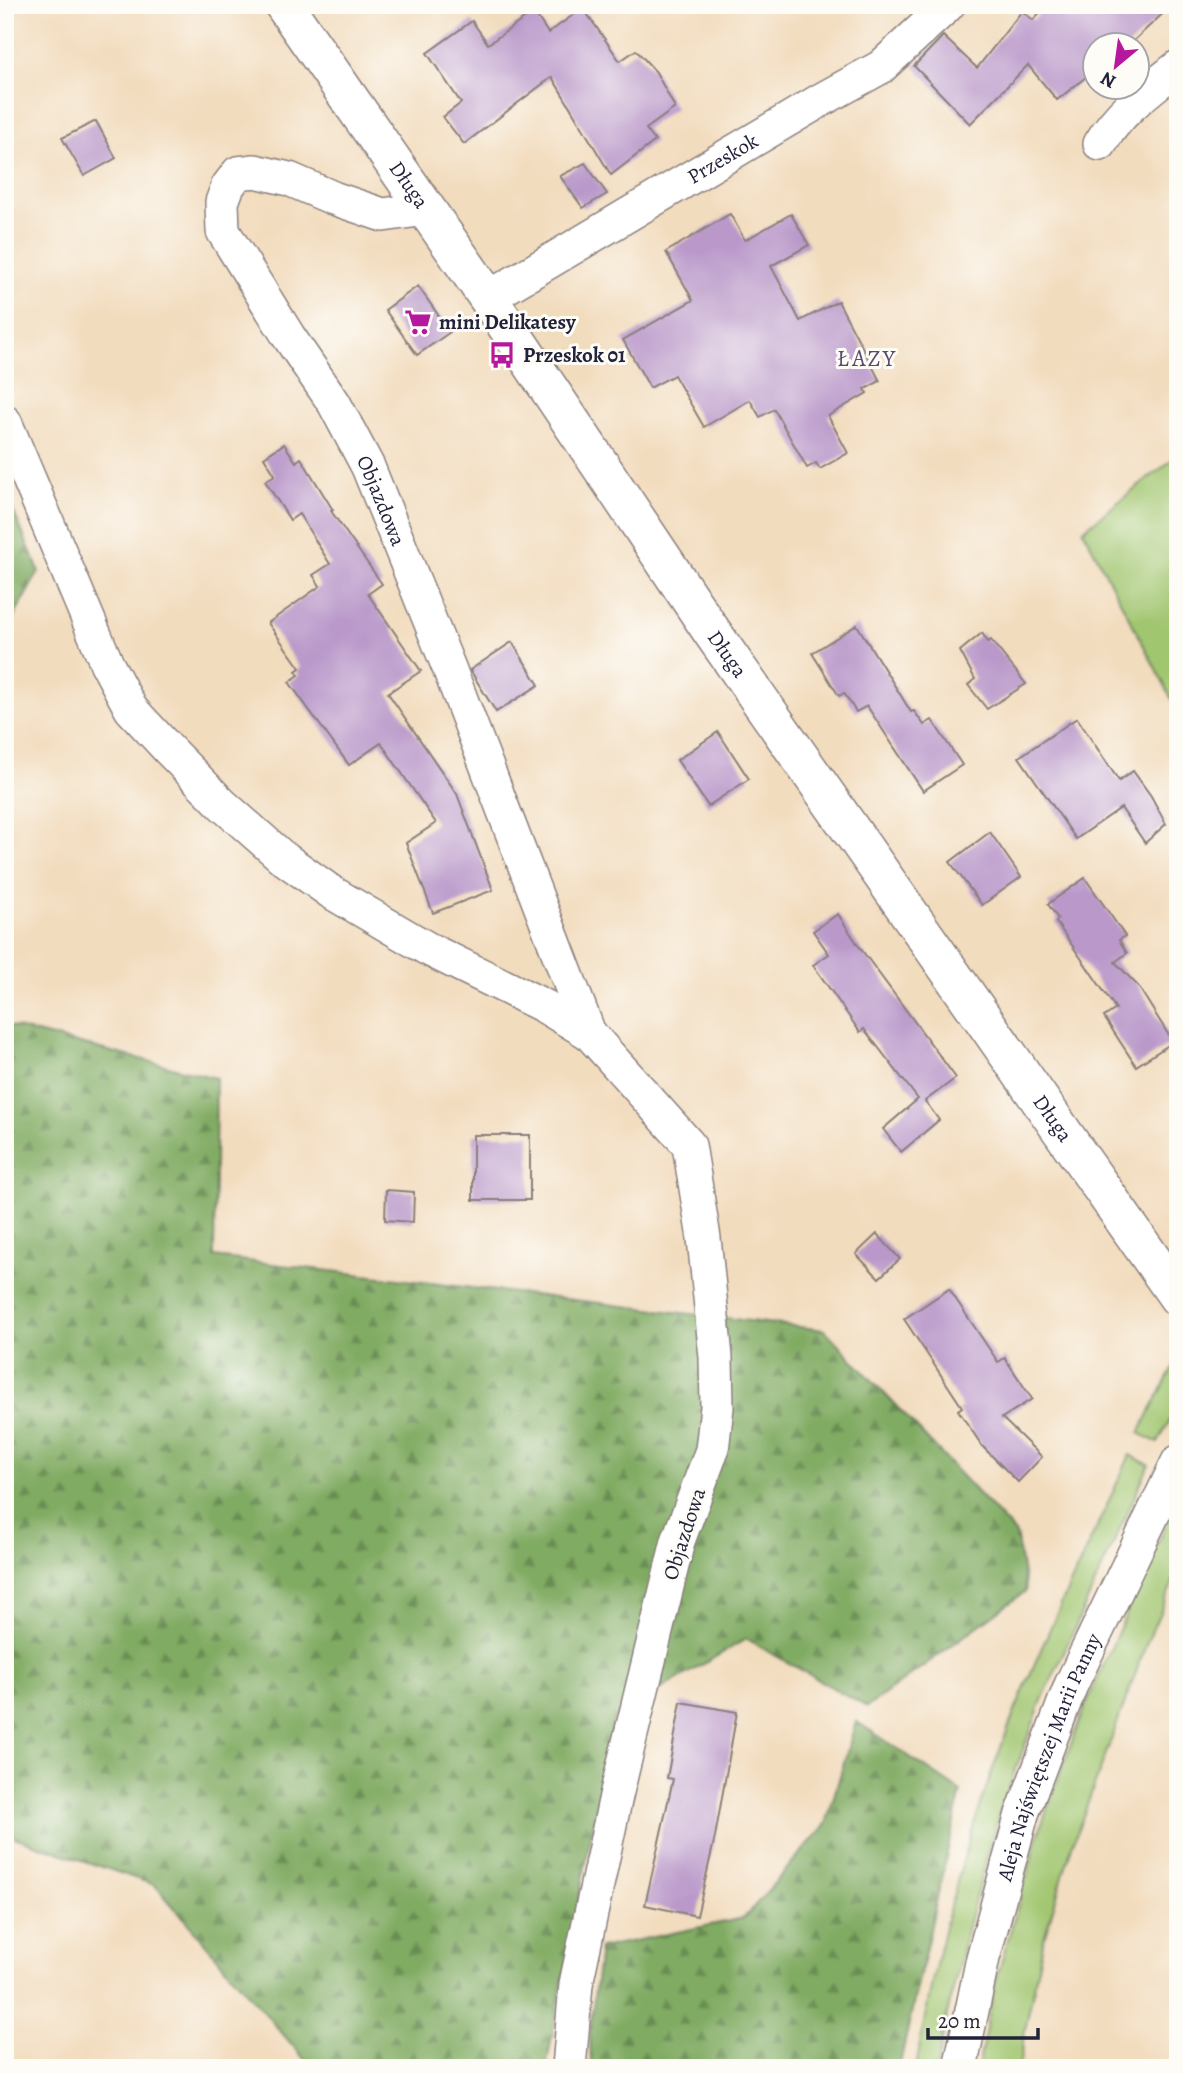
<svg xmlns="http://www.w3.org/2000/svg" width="1183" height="2073" font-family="Alegreya,serif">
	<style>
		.green { fill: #a1c670; stroke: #627456; stroke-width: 2 }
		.forest { fill: url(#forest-firs); stroke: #51664e; stroke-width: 2 }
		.building { fill: #ba99ca }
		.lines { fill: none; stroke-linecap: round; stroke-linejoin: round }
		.street-casing { stroke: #8a7f7c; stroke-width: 36 }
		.secondary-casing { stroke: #8a7f7c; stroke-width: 41 }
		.street { stroke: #fff; stroke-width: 33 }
		.secondary { stroke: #fff; stroke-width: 38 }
		.labels { text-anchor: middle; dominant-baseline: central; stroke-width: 6; stroke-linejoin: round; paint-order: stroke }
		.street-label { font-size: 21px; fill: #22223b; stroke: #fdfcf7 }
		.poi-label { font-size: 21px; font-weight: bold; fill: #22223b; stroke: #fdfcf7; text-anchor: start }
		.neighbourhood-label { font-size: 23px; letter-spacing: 2px; fill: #574c6d; stroke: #fdfcf7 }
	</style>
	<defs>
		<pattern id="forest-firs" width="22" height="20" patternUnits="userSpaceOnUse" patternTransform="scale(1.75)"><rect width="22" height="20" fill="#80ab62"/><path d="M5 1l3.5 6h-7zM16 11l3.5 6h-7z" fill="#688b52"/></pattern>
	</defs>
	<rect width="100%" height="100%" fill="#fdfcf7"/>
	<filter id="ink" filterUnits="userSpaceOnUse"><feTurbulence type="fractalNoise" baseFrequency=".0143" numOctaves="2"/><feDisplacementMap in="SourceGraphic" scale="14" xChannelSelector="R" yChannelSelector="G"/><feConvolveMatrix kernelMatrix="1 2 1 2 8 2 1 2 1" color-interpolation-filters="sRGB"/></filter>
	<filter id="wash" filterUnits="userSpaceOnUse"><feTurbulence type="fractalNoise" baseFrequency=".00686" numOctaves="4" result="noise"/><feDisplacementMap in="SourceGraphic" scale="28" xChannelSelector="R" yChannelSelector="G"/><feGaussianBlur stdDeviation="1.57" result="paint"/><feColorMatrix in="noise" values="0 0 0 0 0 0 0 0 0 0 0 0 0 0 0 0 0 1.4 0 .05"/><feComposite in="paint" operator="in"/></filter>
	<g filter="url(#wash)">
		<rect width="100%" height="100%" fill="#f2dcbe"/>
		<g class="green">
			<polygon points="1178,455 1178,711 1083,530"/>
			<polygon points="1178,1358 1178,1405 1158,1443 1139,1433"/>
			<path d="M1130,1455L1149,1465L1042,1700L999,1813L968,1926L945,2024L937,2068H916C937,1938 974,1808 1025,1687C1057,1609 1095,1532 1130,1455Z"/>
			<polygon points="1178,1498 1178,1571 1147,1642 1072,1846 1044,1938 1025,2030 1019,2068 978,2068 995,1984 1041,1826 1083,1711"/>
		</g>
		<g class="forest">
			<polygon points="5,492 39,571 5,633"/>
			<polygon points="5,1025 216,1078 214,1257 825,1330 1016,1534 1026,1591 867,1707 746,1639 614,1717 546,2068 312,2068 155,1885 5,1834"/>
			<polygon points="856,1721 961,1791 899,2068 591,2068 590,2031 600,1948 744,1918 826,1824"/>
		</g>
		<g id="blocks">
			<g class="building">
				<polygon points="1047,5 1172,5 1128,46 1096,46 1096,69 1057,100 1028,65 970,124 914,66 943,36 977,68 1022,11 1033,20"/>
				<polygon points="583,8 620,61 636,50 656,72 675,108 646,129 655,141 611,175 552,77 464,144 443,117 461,103 427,53 472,21 488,44 534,12 548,33"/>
				<polygon points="96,121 116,158 84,176 62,138"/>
				<polygon points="585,163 607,194 583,208 560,176"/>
				<polygon points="730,214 745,240 791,214 809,245 771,266 800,321 838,301 880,381 865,389 867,393 828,416 848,453 820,469 816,463 807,468 774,409 760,417 750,400 704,427 674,375 650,388 623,340 693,300 666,252"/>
				<polygon points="418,286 450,332 417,355 385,310"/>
				<polygon points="284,444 296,462 301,458 333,510 331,511 382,584 368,594 421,671 388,693 457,794 493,890 433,913 406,843 436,823 381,743 349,765 289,682 299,675 296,671 300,668 268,623 320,586 313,575 330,564 299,514 290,520 265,481 275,475 264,457"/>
				<polygon points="857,625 911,712 914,711 924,725 932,720 962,765 923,791 867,706 856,712 844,693 839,696 812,653"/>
				<polygon points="982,633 988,642 991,640 1026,684 987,709 968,685 975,679 960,651"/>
				<polygon points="512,642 539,685 496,712 470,670"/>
				<polygon points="1077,718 1119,781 1133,771 1151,796 1166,824 1145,843 1121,808 1076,839 1019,757"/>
				<polygon points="718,732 749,779 708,806 677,760"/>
				<polygon points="990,832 1021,877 982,905 950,862"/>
				<polygon points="1085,878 1125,936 1119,940 1127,953 1115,962 1138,986 1173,1042 1136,1066 1104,1017 1116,1009 1056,922 1058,919 1048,904"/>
				<polygon points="838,914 858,945 956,1078 925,1101 939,1120 901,1152 883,1129 918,1099 864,1029 860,1032 813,965 829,954 813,931"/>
				<rect x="473" y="1135" width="57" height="65"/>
				<polygon points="386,1190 414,1192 413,1222 385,1220"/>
				<polygon points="877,1234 900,1259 879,1278 856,1254"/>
				<polygon points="949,1289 998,1362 1005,1358 1032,1399 1002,1418 1042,1457 1018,1482 983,1447 958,1410 962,1407 904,1319"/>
				<polygon points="681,1702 737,1712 715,1837 697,1916 645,1905 673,1779 667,1778"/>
			</g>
		</g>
	</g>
	<g filter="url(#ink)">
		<use href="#blocks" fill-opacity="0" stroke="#8a7f7c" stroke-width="2"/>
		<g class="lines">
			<defs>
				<g id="street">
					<path d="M1100,144C1119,111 1149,90 1178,67"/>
					<path id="s1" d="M426,209L383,215L333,198L289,179L255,171L238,173L228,186L222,202L223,231L289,337L334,403L368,467L449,668L589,1033"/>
					<path id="s2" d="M488,298L821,100L881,67L948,5"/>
					<polyline points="5,422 107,664 131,709 170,751 223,805 282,857 331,892 428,949 544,1006 589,1033 689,1145 704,1238 716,1357 717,1407 712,1450 678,1541 616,1796 576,1984 569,2068"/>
					<path id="s3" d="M960,2068L983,1958L1022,1814L1071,1685L1178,1462"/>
				</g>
				<g id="secondary">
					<path id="s4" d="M284,5L488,298L712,632L1178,1297"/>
				</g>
			</defs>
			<use href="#street" class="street-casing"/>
			<use href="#secondary" class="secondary-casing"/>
			<use href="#street" class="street"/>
			<use href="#secondary" class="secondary"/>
		</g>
	</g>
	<defs>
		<symbol id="supermarket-bare" viewBox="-9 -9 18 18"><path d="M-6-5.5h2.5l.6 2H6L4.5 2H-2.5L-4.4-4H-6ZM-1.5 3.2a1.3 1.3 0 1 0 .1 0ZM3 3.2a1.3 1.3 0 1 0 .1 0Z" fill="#b5179e" stroke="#fdfcf7" stroke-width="2.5" paint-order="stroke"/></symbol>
		<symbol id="bus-bare" viewBox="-9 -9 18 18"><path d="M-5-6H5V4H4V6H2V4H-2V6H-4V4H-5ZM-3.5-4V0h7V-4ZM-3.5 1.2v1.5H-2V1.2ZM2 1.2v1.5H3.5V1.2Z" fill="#b5179e" stroke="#fdfcf7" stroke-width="2.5" paint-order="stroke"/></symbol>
	</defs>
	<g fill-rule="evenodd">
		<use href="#supermarket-bare" x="399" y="303" width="38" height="38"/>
		<use href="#bus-bare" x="483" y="336" width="38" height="38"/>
	</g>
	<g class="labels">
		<g class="street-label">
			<text stroke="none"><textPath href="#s2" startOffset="273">Przeskok</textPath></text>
			<text stroke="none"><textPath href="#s4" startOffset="219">Długa</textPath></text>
			<text stroke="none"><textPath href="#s1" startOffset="572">Objazdowa</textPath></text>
			<text stroke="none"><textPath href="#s4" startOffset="786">Długa</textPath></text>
			<text stroke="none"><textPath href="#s4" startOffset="1353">Długa</textPath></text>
			<text transform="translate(684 1534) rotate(-72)">Objazdowa</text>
			<text stroke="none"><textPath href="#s3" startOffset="324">Aleja Najświętszej Marii Panny</textPath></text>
		</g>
		<g class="poi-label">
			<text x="439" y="322">mini Delikatesy</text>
			<text x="523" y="355">Przeskok 01</text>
		</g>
		<g class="neighbourhood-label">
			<text x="867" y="358">ŁAZY</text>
		</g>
	</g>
	<rect width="1183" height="2073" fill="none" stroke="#fdfcf7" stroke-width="28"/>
	<g transform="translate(1116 66) rotate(209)"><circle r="33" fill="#fdfcf7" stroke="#a5a5ac" stroke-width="2"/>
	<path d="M0-5L12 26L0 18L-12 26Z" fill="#b5179e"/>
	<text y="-10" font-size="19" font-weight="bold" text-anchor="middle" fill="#22223b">N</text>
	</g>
	<path d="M928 2028v10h110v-10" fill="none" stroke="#22223b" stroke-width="3.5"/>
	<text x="938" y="2028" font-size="21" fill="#22223b" stroke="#fdfcf7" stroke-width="5" paint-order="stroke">20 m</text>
</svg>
